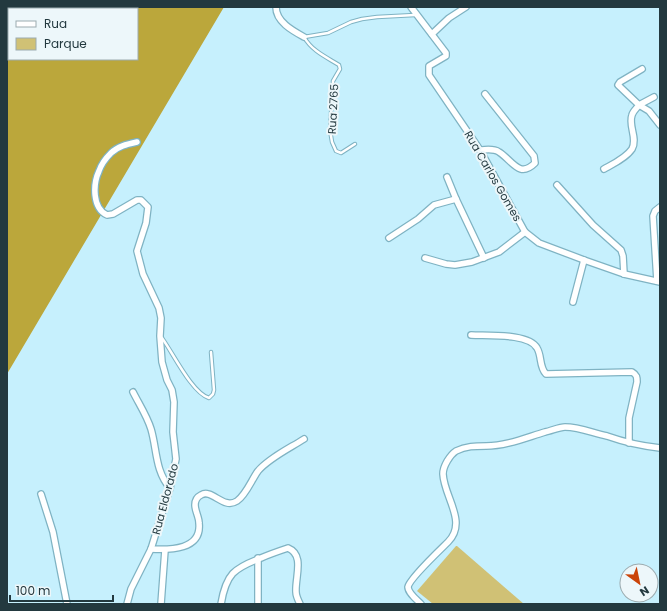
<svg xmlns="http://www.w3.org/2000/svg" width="667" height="611" font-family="Poppins,sans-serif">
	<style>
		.green { fill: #d0c175 }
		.forest { fill: #bba73b; fill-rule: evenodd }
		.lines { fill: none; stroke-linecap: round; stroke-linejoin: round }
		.lane-casing { stroke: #7fb3c3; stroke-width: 4.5 }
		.street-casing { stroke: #7fb3c3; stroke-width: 8 }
		.lane { stroke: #fff; stroke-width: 2.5 }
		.street { stroke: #fff; stroke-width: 5.5 }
		.labels { text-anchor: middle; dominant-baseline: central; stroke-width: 4; stroke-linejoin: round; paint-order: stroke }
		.street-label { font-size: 11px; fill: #23393f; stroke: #edf7fa }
	</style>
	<rect width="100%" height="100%" fill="#c6f0fd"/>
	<polygon class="green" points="456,546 457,546 524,604 433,604 417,591"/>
	<path class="forest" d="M7,7H224L7,374ZM9,9H137V59H9Z"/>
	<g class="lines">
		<defs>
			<g id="lane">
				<path d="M355,144L341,153L336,151L332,142L330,130L333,81L340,69L339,65C326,57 312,51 304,37L328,33L351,22L362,19L377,17L415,15"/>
				<path d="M162,338C173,353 192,393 209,398L213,394L214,390L211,352"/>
			</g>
			<g id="street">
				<path d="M276,7C276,22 293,31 304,37"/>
				<polyline points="411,7 446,53 446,56 429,66 429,75 480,150 525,232 539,243 584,260 624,274 660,282"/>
				<polyline points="432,34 449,18 466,7"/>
				<polyline points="642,69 620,82 618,85 639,105 654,97"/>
				<path d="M480,150C486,150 493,148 499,152C512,160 519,179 535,163L534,156L485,94"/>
				<path d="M604,169C613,164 626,158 632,149C638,138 628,126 632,115C633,111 637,108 639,105L649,111L660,125"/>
				<polyline points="447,177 456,199 484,258"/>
				<polyline points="557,185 593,225 621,250 623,256 624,274"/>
				<polyline points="389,238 418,219 434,205 456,199"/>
				<polyline points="425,258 446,264 455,265 472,262 499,252 525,232"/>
				<polyline points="657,281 653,216 655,211 660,207"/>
				<polyline points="573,302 584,260"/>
				<path d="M471,335C487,336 529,333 537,348C542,356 539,367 546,374L632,372C637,375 637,377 637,382L629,418V443"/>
				<path d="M133,392C139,404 147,416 151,429C157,449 155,471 170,488"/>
				<polyline points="41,494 53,532 67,604"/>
				<path d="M151,549C170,550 202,550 199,523C199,517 195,511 195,505C195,500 197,497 201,495C212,488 223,510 237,501C246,495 252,479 258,471C269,458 290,448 304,439"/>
				<path d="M127,604L131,589L151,549L170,488L176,459L173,432L174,402L172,390L167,380L162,362L160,336L161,318L159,308L143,274L137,251L146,223L148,207L141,200H137L113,214L107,215C92,208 93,184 99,171C101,165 107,157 111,153C118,146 128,144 137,142"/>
				<polyline points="161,604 165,550"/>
				<path d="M221,604C226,574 234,568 261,558C270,554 279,551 288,548C305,555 295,577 296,592C296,596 298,600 300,604"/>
				<polyline points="258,604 258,558"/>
				<path d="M421,604C417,600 408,593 408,587C409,579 441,549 448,542C468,522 444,497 443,474C443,466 450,455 456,451C466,446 475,446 486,446C506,446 525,438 545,432C551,431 559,427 565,427C579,427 593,433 607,436C624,442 642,446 660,448"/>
			</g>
		</defs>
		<use href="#lane" class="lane-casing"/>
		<use href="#street" class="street-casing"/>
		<use href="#lane" class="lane"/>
		<use href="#street" class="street"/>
	</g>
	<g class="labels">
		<g class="street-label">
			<text transform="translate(333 109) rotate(-87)">Rua 2765</text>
			<text transform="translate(493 176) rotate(60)">Rua Carlos Gomes</text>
			<text transform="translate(165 499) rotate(-75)">Rua Eldorado</text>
		</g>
	</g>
	<rect width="667" height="611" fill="none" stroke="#23393f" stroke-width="16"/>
	<rect x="8" y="8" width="130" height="52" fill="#edf7fa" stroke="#9cabaf"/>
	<rect x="16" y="21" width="20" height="6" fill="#ffffff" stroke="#9cabaf"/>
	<text x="44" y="28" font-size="12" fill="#23393f">Rua</text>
	<rect x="16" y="38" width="20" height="12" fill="#d0c175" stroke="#9cabaf"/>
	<text x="44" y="48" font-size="12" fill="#23393f">Parque</text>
	<g transform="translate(639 583) rotate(147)"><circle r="19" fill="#edf7fa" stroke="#9cabaf"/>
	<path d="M0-3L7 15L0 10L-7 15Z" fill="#ca4409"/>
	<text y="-6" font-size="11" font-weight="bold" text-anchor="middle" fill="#23393f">N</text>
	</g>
	<path d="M10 595v6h103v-6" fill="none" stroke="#23393f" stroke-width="2"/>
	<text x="16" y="595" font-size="12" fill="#23393f" stroke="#edf7fa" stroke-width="3" paint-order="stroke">100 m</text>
</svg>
